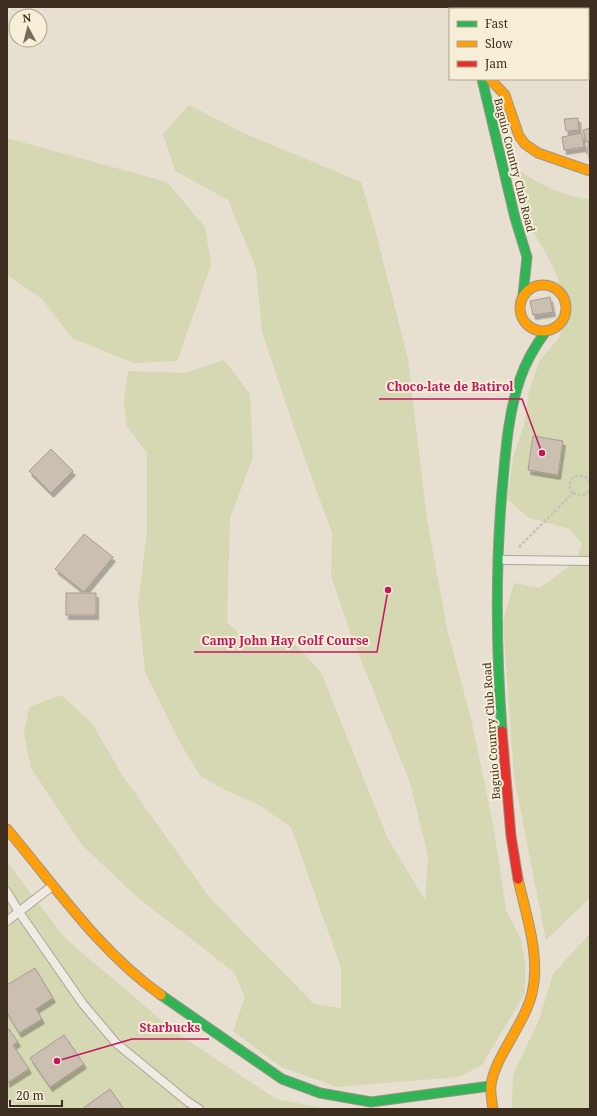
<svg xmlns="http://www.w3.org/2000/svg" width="597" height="1116" font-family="'Noto Serif',serif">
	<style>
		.green { fill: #d6d7b3 }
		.building { fill: #cbbfb2; stroke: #a89c90; filter: url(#shadow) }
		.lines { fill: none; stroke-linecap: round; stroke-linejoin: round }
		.lane-casing { stroke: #ada599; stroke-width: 10 }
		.fast-casing { stroke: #9c958a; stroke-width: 11 }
		.slow-casing { stroke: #9c958a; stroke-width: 11 }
		.jam-casing { stroke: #9c958a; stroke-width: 11 }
		.path { stroke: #c8c2b9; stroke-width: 2.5; stroke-dasharray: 3 2; stroke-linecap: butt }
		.lane { stroke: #efebe3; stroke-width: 8 }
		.fast { stroke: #30b455; stroke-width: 9 }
		.slow { stroke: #ff9f0a; stroke-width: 9 }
		.jam { stroke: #e5322d; stroke-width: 9 }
		.labels { text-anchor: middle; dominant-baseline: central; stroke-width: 4; stroke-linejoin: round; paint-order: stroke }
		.street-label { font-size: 11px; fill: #3d2e20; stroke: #f7eed8 }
		.leader { fill: none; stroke: #c2185b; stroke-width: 1.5 }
		.callout-dot { fill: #c2185b; stroke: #f7eed8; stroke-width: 1.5 }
		.callout-label { font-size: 12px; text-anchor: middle; font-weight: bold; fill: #c2185b; stroke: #f7eed8; stroke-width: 4; stroke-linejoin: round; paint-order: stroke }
	</style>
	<defs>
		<filter id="shadow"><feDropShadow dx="2.5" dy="4.5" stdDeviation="0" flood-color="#0004"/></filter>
	</defs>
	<rect width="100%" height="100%" fill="#e7e0d1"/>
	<g class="green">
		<polygon points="189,105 246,134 361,182 373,221 408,359 427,520 448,633 471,718 494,829 506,910 521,939 525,963 525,993 482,1065 459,1077 337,1087 281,1067 233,1031 245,997 234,972 138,898 81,844 31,768 24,733 29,707 61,695 92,723 122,775 210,898 314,1004 341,1008 341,968 291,827 259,805 225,790 200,776 179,741 145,672 138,604 147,531 147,453 126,425 124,401 128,371 184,373 224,360 250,394 253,457 230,518 227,622 246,640 292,641 321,672 388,839 425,900 428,856 410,783 350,632 331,576 332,533 295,431 262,332 256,268 228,200 175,171 163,134"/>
		<polygon points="7,138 167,182 205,227 211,265 177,361 134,363 72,338 42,299 7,275"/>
		<path d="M516,168C541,186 560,194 590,200V898L546,940L514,777L503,621L514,583L540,588L576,561L582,544L570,529L529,518L507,499L513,458L524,425L529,391L540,360L559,338L567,307L556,273L543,248L521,213Z"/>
		<polygon points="7,862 65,938 174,1031 276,1099 328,1109 23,1109 7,1100"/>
		<polygon points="590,933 590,1109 512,1109 513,1075 539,1020 553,974"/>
	</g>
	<g class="building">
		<polygon points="527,7 590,7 587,9 523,9"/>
		<polygon points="590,26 590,46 588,43 588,27"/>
		<polygon points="578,118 579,130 566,131 564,119"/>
		<polygon points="590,128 590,141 586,142 583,130"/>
		<polygon points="582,133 584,147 564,150 562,137"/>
		<polygon points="590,142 590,155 586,153"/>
		<polygon points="550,297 553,312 533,315 530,301"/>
		<polygon points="533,436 563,441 558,475 528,470"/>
		<polygon points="51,449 73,471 51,493 29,471"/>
		<polygon points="84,534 113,557 84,592 55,569"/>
		<rect x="66" y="593" width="30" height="22"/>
		<polygon points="35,968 53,998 36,1009 42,1019 19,1033 7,1013 7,985"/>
		<polygon points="9,1029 18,1042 13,1045 29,1069 7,1083 7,1030"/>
		<polygon points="64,1035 84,1064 50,1087 30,1058"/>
		<polygon points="110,1089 124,1109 82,1109"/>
	</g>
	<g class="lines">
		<defs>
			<g id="lane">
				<polyline points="481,9 486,7"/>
				<polyline points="499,559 506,560 590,561"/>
				<polyline points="7,892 19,912 83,1004 116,1043 188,1102 199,1109"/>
				<polyline points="7,921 51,887"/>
			</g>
			<g id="fast">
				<polyline points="482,79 515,218 527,257 523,295"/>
				<path d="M502,731C496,648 495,564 503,480C506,446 509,411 520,379C526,361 535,346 546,331"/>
				<polyline points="161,995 282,1079 320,1093 371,1102 490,1086"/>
			</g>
			<g id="slow">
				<polyline points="490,79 505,95 519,136 525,144 538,153 590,171"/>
				<circle cx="543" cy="308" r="23"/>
				<path d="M7,829C56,887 99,951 161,995"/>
				<path d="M493,1109C492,1101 490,1093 491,1085C495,1056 525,1024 532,993C541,957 526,915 518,879"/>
			</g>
			<g id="jam">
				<polyline points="462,7 463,9"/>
				<polyline points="502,731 511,836 518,879"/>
			</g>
		</defs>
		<use href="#lane" class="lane-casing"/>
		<use href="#fast" class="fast-casing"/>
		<use href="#slow" class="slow-casing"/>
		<use href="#jam" class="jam-casing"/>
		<g class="path">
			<polyline points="573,493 569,486 572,478 579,475 588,478 590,484"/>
			<polyline points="573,493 582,496 588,492 590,488"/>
			<polyline points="519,547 573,493"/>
		</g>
		<use href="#lane" class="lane"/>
		<use href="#fast" class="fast"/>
		<use href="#slow" class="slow"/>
		<use href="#jam" class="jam"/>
	</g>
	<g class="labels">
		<g class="street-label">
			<text transform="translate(515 165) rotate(76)">Baguio Country Club Road</text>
			<text transform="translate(491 731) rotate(-94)">Baguio Country Club Road</text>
		</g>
	</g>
	<path class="leader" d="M542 453L522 399H379M388 590L377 652H194M57 1061L132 1039H209"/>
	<g class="callout-dot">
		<circle cx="542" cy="453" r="4"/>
		<circle cx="388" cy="590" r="4"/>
		<circle cx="57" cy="1061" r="4"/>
	</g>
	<g class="callout-label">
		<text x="450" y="391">Choco-late de Batirol</text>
		<text x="285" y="645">Camp John Hay Golf Course</text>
		<text x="170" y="1032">Starbucks</text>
	</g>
	<rect width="597" height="1116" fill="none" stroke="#3d2e20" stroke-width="16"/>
	<rect x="449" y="8" width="140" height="72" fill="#f7eed8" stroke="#ada18e"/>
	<rect x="457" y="21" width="20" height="6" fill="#30b455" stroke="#ada18e"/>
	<text x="485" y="28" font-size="12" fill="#3d2e20">Fast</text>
	<rect x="457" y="41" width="20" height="6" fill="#ff9f0a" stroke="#ada18e"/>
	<text x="485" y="48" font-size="12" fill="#3d2e20">Slow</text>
	<rect x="457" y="61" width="20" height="6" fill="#e5322d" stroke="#ada18e"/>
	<text x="485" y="68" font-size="12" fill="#3d2e20">Jam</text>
	<g transform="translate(28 28) rotate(353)"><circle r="19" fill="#f7eed8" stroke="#ada18e"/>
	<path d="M0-3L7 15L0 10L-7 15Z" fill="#786c5e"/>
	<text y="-6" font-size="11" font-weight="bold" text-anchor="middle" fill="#3d2e20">N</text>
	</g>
	<path d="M10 1100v6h52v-6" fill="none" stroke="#3d2e20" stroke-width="2"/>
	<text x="16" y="1100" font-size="12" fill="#3d2e20" stroke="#f7eed8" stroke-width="3" paint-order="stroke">20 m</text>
</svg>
